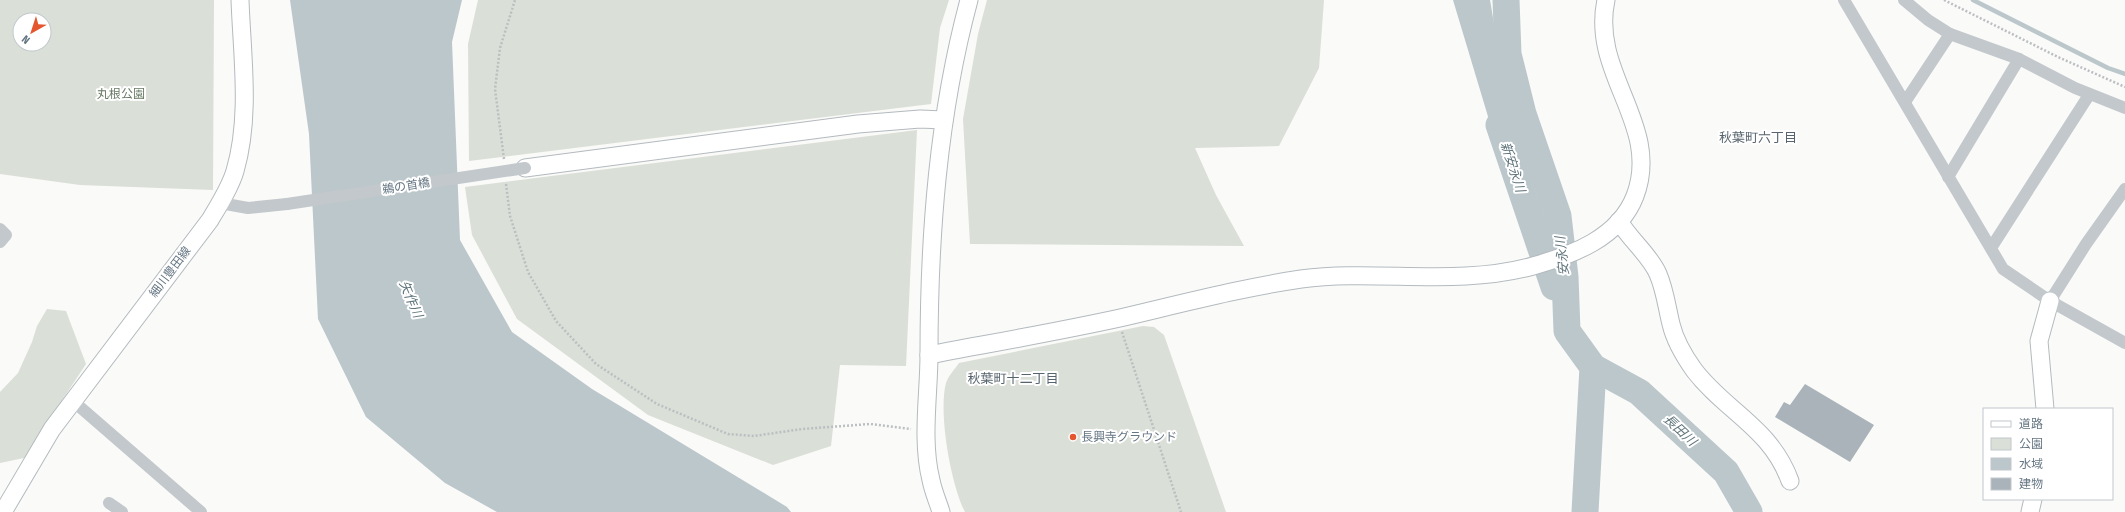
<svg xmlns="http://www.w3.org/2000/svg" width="2125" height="512" font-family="'Fira Sans Condensed','Noto Sans JP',sans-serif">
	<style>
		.green { fill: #dadfd7; fill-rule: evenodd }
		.water { fill: #bbc7cb }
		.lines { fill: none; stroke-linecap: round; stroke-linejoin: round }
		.stream { stroke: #bbc7cb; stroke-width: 4.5 }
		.river { stroke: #bbc7cb; stroke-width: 27 }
		.building { fill: #aab3b9 }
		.secondary-casing { stroke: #b3babf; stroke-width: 19 }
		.path { stroke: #bbbfc2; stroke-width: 2.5; stroke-dasharray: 2 2; stroke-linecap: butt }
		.street { stroke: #c3c8cc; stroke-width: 12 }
		.secondary { stroke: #fff; stroke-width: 17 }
		.street-bridge { stroke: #c3c8cc; stroke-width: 12 }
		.poi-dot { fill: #e4572e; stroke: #fff; stroke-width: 1.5 }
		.labels { text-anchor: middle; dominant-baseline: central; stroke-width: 4; stroke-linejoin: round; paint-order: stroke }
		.park-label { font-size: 12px; fill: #687a64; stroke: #fff }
		.street-label { font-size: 12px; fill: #657683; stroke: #fff }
		.poi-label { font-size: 12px; fill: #657683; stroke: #fff; text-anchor: start }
		.neighbourhood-label { font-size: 13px; fill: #57646e; stroke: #fff }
		.water-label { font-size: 13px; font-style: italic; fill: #60757c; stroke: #fff }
	</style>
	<rect width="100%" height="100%" fill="#fafaf8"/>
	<g class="green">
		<path d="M0,0H214L213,190L80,185L0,174ZM20,20H44V44H20Z"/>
		<polygon points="478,0 949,0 940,28 931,104 469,161 468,44"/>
		<polygon points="987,0 1324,0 1319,68 1279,146 1195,148 1216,195 1244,246 970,244 963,119 978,34"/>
		<polygon points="917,130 906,366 840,365 831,446 773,465 648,415 517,319 472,235 465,187"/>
		<polygon points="47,309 66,311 86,364 24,458 0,463 0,392 18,373 32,342 37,326"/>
		<path d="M1143,326L1154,327L1164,335L1226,512H965C951,485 938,413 946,383C948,376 955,369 959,363Z"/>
	</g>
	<g class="water">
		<polygon points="290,0 462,0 452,42 460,240 512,332 592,389 787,507 791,512 497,512 445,483 366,417 318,319 309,134"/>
		<polygon points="1453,0 1490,0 1498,47 1522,135 1505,173"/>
	</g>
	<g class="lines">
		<polyline class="stream" points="1973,0 2108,68 2125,74"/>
		<g class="river">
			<polyline points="1506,0 1508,54 1523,114 1558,216 1565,277 1567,331 1593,367 1585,512"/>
			<polyline points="1499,125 1554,287"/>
			<polyline points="1593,367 1639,392 1726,472 1749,512"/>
		</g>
	</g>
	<polygon class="building" points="1805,384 1874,425 1850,462 1775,417 1784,402 1790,405"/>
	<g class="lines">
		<defs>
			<g id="secondary">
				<polyline points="525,168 858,124 920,119 944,120"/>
				<path d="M1619,221C1630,240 1650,255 1658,274C1665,290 1667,308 1671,324C1675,341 1684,356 1694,370C1725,411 1771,428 1790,481"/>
				<path d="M929,355C992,343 1056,332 1120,318C1180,304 1240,288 1301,279C1378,269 1457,287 1533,266C1572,255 1619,238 1635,196C1662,125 1590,74 1606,0"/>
				<polyline points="2045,409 2039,341 2050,301"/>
				<path d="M3,512L52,429L210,220C219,205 230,188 235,171C251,116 242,56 240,0"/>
				<path d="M941,512C938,502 933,491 931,480C921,440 929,395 929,354C929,235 938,115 969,0"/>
				<polyline points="2030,512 2033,499"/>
			</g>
		</defs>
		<use href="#secondary" class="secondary-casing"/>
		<g class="path">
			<polyline points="1944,0 2058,57 2125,87"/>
			<polyline points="504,159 495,89 500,48 515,0"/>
			<polyline points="506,184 510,216 528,272 556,321 596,364 657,404 728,434 754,436 802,429 870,424 911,429"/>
			<polyline points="1122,332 1181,512"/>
		</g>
		<g class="street">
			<polyline points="1844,0 2003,269 2050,301 2125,343"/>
			<polyline points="1904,0 1928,20 1950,34 2019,59 2075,88 2125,108"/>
			<polyline points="1905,102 1950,34"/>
			<polyline points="1948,177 2019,59"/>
			<polyline points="220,203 248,208 287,204"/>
			<polyline points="0,229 6,235 0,242"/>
			<polyline points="1991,248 2089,95"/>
			<polyline points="2050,301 2086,244 2125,189"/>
			<polyline points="73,401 201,512"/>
			<polyline points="109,503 122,512"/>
		</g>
		<use href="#secondary" class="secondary"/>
		<polyline class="street-bridge" points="287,204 525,168"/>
	</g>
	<circle class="poi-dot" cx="1073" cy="437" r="4"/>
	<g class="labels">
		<g class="park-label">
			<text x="121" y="94">丸根公園</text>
		</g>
		<g class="street-label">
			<text transform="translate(406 186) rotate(-9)">鵜の首橋</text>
			<text transform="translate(170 272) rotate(-53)">細川豊田線</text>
		</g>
		<g class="poi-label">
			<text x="1081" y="437">長興寺グラウンド</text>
		</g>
		<g class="neighbourhood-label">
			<text x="1758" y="137">秋葉町六丁目</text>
			<text x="1013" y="378">秋葉町十二丁目</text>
		</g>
		<g class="water-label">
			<text transform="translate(1513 167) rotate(72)">新安永川</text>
			<text transform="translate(1562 256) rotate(-96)">安永川</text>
			<text transform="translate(411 299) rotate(67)">矢作川</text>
			<text transform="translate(1680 430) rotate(43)">長田川</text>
		</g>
	</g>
	<rect x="1983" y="408" width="130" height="92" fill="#ffffff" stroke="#c1c8cd"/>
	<rect x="1991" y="421" width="20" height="6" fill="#ffffff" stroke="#c1c8cd"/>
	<text x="2019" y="428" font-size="12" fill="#657683">道路</text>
	<rect x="1991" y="438" width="20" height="12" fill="#dadfd7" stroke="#c1c8cd"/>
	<text x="2019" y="448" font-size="12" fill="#657683">公園</text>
	<rect x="1991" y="458" width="20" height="12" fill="#bbc7cb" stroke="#c1c8cd"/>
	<text x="2019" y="468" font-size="12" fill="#657683">水域</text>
	<rect x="1991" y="478" width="20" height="12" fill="#aab3b9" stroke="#c1c8cd"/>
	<text x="2019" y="488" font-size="12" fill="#657683">建物</text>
	<g transform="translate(32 32) rotate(219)"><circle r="19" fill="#ffffff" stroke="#c1c8cd"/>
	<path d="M0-3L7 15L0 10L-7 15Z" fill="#e4572e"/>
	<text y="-6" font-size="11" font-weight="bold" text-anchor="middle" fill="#657683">N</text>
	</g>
</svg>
